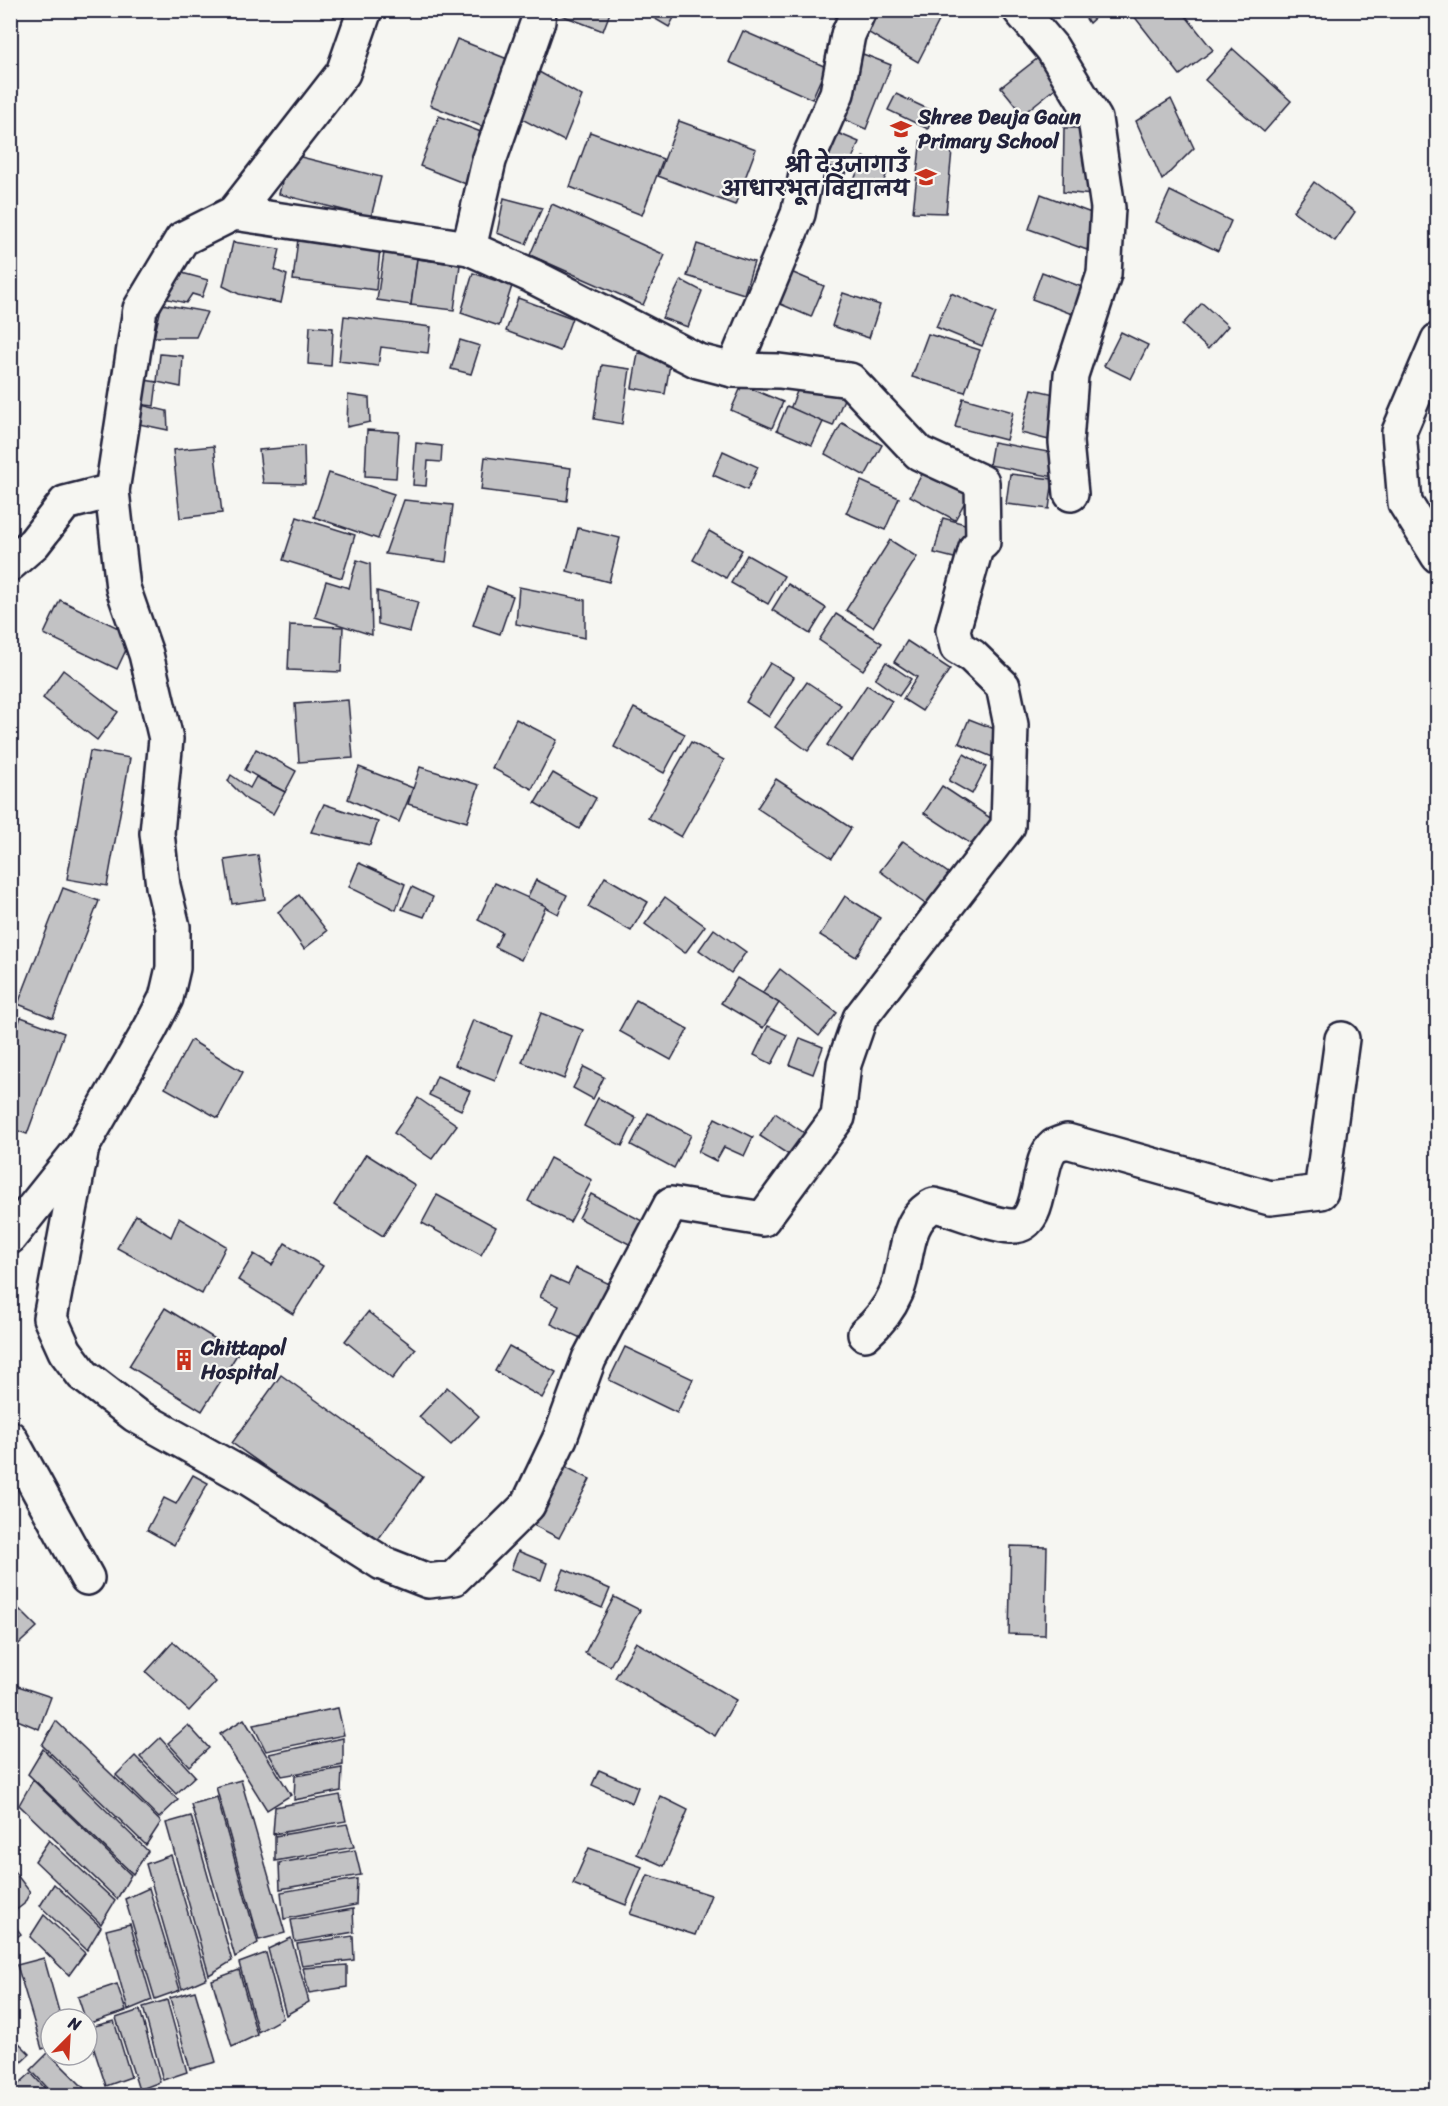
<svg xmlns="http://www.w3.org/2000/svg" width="1448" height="2106" font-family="Sriracha,'Playpen Sans Deva',sans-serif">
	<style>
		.building { fill: #c2c2c4; stroke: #22223b; stroke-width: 1.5 }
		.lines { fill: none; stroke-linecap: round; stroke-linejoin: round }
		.minor-casing { stroke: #22223b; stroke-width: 38 }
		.minor { stroke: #f6f6f2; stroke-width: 33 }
		.labels { text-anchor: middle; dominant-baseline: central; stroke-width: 4.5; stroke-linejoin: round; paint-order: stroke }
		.poi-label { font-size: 21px; font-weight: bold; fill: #22223b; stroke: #f6f6f2; text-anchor: start }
	</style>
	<rect width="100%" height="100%" fill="#f6f6f2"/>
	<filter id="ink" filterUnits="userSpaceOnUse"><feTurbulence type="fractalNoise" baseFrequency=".0167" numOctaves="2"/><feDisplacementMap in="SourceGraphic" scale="12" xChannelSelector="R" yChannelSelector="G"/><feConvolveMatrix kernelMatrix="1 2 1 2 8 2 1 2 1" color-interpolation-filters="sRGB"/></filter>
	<g filter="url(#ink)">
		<g class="building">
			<polygon points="562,10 611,10 603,31 561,15"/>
			<polygon points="640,10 678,10 669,27"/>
			<polygon points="874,10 925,10 940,19 918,62 864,30"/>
			<polygon points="1080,10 1103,10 1089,23"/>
			<polygon points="1181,10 1213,50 1180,75 1130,11"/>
			<polygon points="743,31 826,67 812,99 729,62"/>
			<polygon points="457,39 515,62 488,129 430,105"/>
			<polygon points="1233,49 1291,101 1264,132 1205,80"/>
			<polygon points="1047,51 1069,77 1023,114 1001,87"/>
			<polygon points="863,54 891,65 866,129 838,117"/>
			<polygon points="532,68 582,96 564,141 514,115"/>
			<polygon points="896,94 934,112 928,129 888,110"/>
			<polygon points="1171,99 1194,148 1162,180 1136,121"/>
			<polygon points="439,116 486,134 466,184 420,166"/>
			<polygon points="679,121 756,149 735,205 658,176"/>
			<polygon points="1064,128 1094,128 1092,195 1063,192"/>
			<polygon points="828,129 859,142 846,174 814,160"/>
			<polygon points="590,132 663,159 642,215 570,187"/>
			<polygon points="921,137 953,140 946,213 913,212"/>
			<polygon points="289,154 381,177 371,217 279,194"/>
			<polygon points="863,157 889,168 879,193 853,183"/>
			<polygon points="1314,182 1355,212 1335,241 1293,211"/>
			<polygon points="1170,191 1231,221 1218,251 1156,222"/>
			<polygon points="1041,194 1099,216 1087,250 1029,229"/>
			<polygon points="504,198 542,208 526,244 497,233"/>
			<polygon points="552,204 665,255 643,305 530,255"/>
			<polygon points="298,239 380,249 376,290 293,280"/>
			<polygon points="386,239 419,243 411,305 377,300"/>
			<polygon points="233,242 280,249 275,270 287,275 281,303 239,294 223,286"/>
			<polygon points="697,244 754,262 744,294 687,276"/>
			<polygon points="417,259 460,265 454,310 411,305"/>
			<polygon points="784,269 824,286 811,317 771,300"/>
			<polygon points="171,270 208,280 202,297 192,294 186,303 164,298"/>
			<polygon points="1042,272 1090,290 1080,317 1032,299"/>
			<polygon points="473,273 512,286 499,326 461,313"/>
			<polygon points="681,280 702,291 688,327 662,318"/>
			<polygon points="843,293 880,305 869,338 832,326"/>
			<polygon points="951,293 996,313 982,346 936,327"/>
			<polygon points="518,298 572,318 560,351 506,331"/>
			<polygon points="1202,303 1228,326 1208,349 1182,325"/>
			<polygon points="162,304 207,312 196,337 154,337"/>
			<polygon points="344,316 431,327 428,353 381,347 378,366 339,361"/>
			<polygon points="310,326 333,328 331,366 308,364"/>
			<polygon points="1121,332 1148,345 1131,379 1104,366"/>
			<polygon points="928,334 980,350 965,392 912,377"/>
			<polygon points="460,340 480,346 471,374 451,369"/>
			<polygon points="638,353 671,358 665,394 632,388"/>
			<polygon points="160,354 183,356 181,387 157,382"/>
			<polygon points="602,365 630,369 622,424 594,419"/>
			<polygon points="803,376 846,394 833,426 790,409"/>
			<polygon points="138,379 157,382 154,406 137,404"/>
			<polygon points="742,385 783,402 772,428 731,410"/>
			<polygon points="1032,389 1059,395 1049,440 1021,433"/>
			<polygon points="348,395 369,398 370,422 347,427"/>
			<polygon points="963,398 1013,412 1006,440 955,427"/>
			<polygon points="137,404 167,411 168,430 134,423"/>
			<polygon points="787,406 823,422 812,445 777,430"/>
			<polygon points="842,423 882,445 865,476 825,454"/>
			<polygon points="367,430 399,432 396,478 365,476"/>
			<polygon points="993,442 1065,455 1060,478 989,465"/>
			<polygon points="416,443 442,446 441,462 428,461 426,486 413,485"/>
			<polygon points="214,446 222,513 180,518 173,450"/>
			<polygon points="304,446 305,484 263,483 259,450"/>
			<polygon points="723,451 758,467 747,490 713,475"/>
			<polygon points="485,457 571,468 567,501 481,490"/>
			<polygon points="927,465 972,489 955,520 910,496"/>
			<polygon points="329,473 394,494 378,539 314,517"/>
			<polygon points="1010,474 1053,479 1049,509 1006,504"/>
			<polygon points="861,481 899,498 885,530 846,513"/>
			<polygon points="404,500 453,505 446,562 385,554"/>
			<polygon points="297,517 355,535 342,578 283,560"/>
			<polygon points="943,518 976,527 966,561 934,553"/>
			<polygon points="578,528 620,538 609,582 567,571"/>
			<polygon points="709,531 742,550 726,578 693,560"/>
			<polygon points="890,540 917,557 873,627 846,610"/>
			<polygon points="747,555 784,576 768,604 731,583"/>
			<polygon points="357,560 370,564 372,635 315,617 326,581 349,588"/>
			<polygon points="788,584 826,608 810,634 772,610"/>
			<polygon points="487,586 513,596 500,634 473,625"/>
			<polygon points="519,587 585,600 585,638 516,624"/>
			<polygon points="377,591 418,602 410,632 378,624"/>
			<polygon points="60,600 133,635 117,669 44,634"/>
			<polygon points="836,614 882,643 863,670 819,640"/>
			<polygon points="290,625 343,627 341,672 288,670"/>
			<polygon points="907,641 950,669 922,711 903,699 917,677 894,662"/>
			<polygon points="886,662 911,679 899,696 875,679"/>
			<polygon points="770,663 794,677 769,717 746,702"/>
			<polygon points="63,670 118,712 97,740 43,698"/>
			<polygon points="807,682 841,705 808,751 775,727"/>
			<polygon points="867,685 892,701 852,761 827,745"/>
			<polygon points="348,700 353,758 299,762 295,704"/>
			<polygon points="634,708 685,734 664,773 614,747"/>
			<polygon points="516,719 557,740 532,789 492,768"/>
			<polygon points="969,719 1005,733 997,759 959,743"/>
			<polygon points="691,742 724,760 681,837 648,818"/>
			<polygon points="256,749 296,771 285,792 245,770"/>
			<polygon points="90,751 130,758 107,886 67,879"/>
			<polygon points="964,754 986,767 972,794 949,781"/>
			<polygon points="359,767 413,788 399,822 348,799"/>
			<polygon points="420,767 479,785 467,822 408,804"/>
			<polygon points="553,773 596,798 579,829 535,803"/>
			<polygon points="231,775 250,788 256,777 285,792 273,814 247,800 228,781"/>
			<polygon points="776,779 851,828 832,858 757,808"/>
			<polygon points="942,786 995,821 977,848 924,813"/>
			<polygon points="324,804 378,822 370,845 311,832"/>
			<polygon points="903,841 951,875 928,906 880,871"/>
			<polygon points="258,855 265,899 232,904 225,860"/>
			<polygon points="359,863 405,884 396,910 349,887"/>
			<polygon points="605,877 648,902 631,931 588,907"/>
			<polygon points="536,880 567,895 558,914 527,898"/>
			<polygon points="495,883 546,906 521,960 495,947 502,932 478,920"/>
			<polygon points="412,887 433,897 424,917 402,909"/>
			<polygon points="63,888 99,901 53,1018 18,1004"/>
			<polygon points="299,895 327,931 304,949 278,912"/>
			<polygon points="845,896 880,918 856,957 820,935"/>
			<polygon points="665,897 705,926 685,953 645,924"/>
			<polygon points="714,929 746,952 731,973 699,950"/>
			<polygon points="780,969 837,1013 819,1036 779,1003 762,993"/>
			<polygon points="737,978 779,1003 763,1028 721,1003"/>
			<polygon points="636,1000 688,1029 671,1060 619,1031"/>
			<polygon points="541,1013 583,1030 564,1079 522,1062"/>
			<polygon points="21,1017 64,1033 27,1134 10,1128 10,1044"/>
			<polygon points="473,1020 512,1036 495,1081 455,1065"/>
			<polygon points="768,1026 787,1035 772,1064 754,1055"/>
			<polygon points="800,1038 823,1047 813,1074 790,1065"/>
			<polygon points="191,1040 243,1072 218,1118 165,1088"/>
			<polygon points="584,1067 604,1077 593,1099 573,1088"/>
			<polygon points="437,1076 470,1091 461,1110 429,1095"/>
			<polygon points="418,1098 457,1125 432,1159 394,1133"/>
			<polygon points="598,1098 636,1118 622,1146 584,1126"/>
			<polygon points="648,1113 691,1135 674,1168 631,1145"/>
			<polygon points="775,1113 810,1137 795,1159 760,1136"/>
			<polygon points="715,1118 753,1137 744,1156 724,1147 716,1161 698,1152"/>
			<polygon points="366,1154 415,1185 383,1236 334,1205"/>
			<polygon points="550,1158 592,1180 570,1222 528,1201"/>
			<polygon points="591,1194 644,1222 631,1245 579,1218"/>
			<polygon points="437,1195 496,1227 481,1255 422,1223"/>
			<polygon points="136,1215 171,1237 179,1218 226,1246 202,1294 117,1248"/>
			<polygon points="285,1243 323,1266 293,1314 238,1280 254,1254 272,1265"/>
			<polygon points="576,1268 616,1287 591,1343 551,1324 559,1306 540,1297 550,1276 568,1284"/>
			<polygon points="165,1308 238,1353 202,1411 129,1366"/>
			<polygon points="368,1312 416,1349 392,1379 345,1341"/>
			<polygon points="509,1346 556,1372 542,1398 495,1371"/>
			<polygon points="625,1347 693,1379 677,1413 609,1380"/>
			<polygon points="281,1375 423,1477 374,1545 232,1443"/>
			<polygon points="447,1387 479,1416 451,1445 419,1417"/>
			<polygon points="560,1464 590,1479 559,1538 529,1523"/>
			<polygon points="193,1475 208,1483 174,1545 147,1530 164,1498 176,1504"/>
			<polygon points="1011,1546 1047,1547 1045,1635 1009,1634"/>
			<polygon points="518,1551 547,1563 541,1580 511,1569"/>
			<polygon points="564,1569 610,1589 602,1608 556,1588"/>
			<polygon points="614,1597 640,1610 610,1666 585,1653"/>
			<polygon points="10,1600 37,1627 10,1652"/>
			<polygon points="173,1642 216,1682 189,1711 146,1672"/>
			<polygon points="636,1642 736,1700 715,1736 615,1678"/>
			<polygon points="12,1684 51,1697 39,1729 10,1717"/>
			<polygon points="338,1708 344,1735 266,1751 253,1725"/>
			<polygon points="244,1719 291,1795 267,1810 220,1734"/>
			<polygon points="56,1721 161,1822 146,1845 42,1745"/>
			<polygon points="188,1725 209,1748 189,1766 168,1743"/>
			<polygon points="160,1738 195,1776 176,1794 140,1757"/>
			<polygon points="343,1738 343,1765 282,1776 269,1754"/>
			<polygon points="43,1749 148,1851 133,1874 28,1774"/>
			<polygon points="135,1756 178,1800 159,1818 116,1775"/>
			<polygon points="342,1768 341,1791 294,1800 295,1776"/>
			<polygon points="599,1770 638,1787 632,1803 592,1785"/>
			<polygon points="33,1780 131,1875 117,1899 19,1805"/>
			<polygon points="241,1780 285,1933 259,1940 216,1787"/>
			<polygon points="340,1795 346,1821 273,1834 275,1807"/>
			<polygon points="660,1796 688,1810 664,1866 637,1854"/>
			<polygon points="217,1797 258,1943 235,1957 191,1804"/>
			<polygon points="191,1816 232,1961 209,1975 166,1823"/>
			<polygon points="347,1824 354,1847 275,1861 275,1836"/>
			<polygon points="49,1840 115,1901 101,1924 35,1861"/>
			<polygon points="589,1848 642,1867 626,1905 573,1884"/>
			<polygon points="355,1850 361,1875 280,1889 279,1863"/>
			<polygon points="171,1855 207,1978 182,1989 146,1864"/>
			<polygon points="10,1866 30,1892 24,1904 11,1914"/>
			<polygon points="648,1875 711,1895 695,1935 630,1914"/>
			<polygon points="357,1879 356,1905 284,1919 281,1892"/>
			<polygon points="54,1884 101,1927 87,1950 40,1906"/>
			<polygon points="149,1888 180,1990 155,1999 125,1899"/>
			<polygon points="353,1909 354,1932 295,1942 291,1920"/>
			<polygon points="44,1915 85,1953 69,1975 30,1937"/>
			<polygon points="10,1919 21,1934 10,1942"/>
			<polygon points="130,1924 152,2000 128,2010 106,1930"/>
			<polygon points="353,1936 354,1960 302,1966 297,1944"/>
			<polygon points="291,1938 309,2002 286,2015 268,1949"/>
			<polygon points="266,1953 283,2018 258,2032 239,1963"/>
			<polygon points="44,1958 61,2019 51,2019 51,2046 42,2049 17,1965"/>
			<polygon points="347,1965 347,1987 309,1993 303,1968"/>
			<polygon points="239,1970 257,2035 232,2047 212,1980"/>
			<polygon points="117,1984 126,2011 87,2024 78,1997"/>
			<polygon points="195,1991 216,2062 190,2069 170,1998"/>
			<polygon points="167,2000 187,2072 163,2080 143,2007"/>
			<polygon points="140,2010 160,2082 139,2090 116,2018"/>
			<polygon points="114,2021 131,2077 106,2086 87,2028"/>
			<polygon points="10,2034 30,2054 10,2073"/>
			<polygon points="50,2051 51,2055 92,2096 55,2096 31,2070"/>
			<polygon points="31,2073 52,2096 16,2096 11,2091"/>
		</g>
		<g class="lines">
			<defs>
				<g id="minor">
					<polyline points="1020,10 1052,48 1095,119 1108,208 1104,274 1071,375 1066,442 1071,494"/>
					<polyline points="234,213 343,73 365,10"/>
					<polyline points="469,248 489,161 538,21 539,10"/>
					<polyline points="1438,340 1399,432 1405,503 1438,556"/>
					<polyline points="10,564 34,543 65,503 112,491"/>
					<polyline points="82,1147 50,1318 65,1351 83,1375 135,1415 248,1478 382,1563 428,1581 454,1578 528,1505 560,1438 589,1359 671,1204 763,1219 838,1117 844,1064 860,1018 1008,826 1011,725 1003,686 972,656 957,647 953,630 976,548 983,542 982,482 919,453 850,380 779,371 733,370"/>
					<polyline points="10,1237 82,1147 150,1029 166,998 173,968 173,927 163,886 157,833 166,739 146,654 123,588 112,491 140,309 182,239 234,213 469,248 532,276 698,361 733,370 798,214 810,155 837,93 848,35 859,10"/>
					<path d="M865,1334C879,1322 889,1309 896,1293C909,1264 902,1220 934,1205C957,1210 990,1225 1011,1226C1046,1228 1034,1162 1054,1146C1057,1144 1064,1142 1067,1141L1270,1198L1321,1192L1342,1039"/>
					<polyline points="10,1438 87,1578"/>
				</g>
			</defs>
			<use href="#minor" class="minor-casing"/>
			<use href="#minor" class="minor"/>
		</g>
	</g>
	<defs>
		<symbol id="school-bare" viewBox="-9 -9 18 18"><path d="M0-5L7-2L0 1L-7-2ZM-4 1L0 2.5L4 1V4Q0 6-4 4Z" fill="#c8321e" stroke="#f6f6f2" stroke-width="2.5" paint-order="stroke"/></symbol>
		<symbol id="building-bare" viewBox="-9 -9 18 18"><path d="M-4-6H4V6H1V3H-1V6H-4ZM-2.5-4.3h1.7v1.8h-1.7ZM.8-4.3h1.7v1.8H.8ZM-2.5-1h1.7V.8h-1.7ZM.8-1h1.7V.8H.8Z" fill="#c8321e" stroke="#f6f6f2" stroke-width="2.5" paint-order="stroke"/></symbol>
	</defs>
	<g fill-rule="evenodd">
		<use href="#school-bare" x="886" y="114" width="30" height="30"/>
		<use href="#school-bare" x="911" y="162" width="30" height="30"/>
		<use href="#building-bare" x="169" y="1345" width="30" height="30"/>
	</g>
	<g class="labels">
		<g class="poi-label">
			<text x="918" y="117">Shree Deuja Gaun<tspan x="918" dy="24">Primary School</tspan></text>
			<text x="909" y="165" text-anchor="end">श्री देउजागाउँ<tspan x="909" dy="24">आधारभूत विद्यालय</tspan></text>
			<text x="201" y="1348">Chittapol<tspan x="201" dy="24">Hospital</tspan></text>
		</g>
	</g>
	<rect width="1448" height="2106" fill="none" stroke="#f6f6f2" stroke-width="36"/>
	<rect x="18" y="18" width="1412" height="2070" fill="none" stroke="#22223b" stroke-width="2" filter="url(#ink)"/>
	<g transform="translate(69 2037) rotate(24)"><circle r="28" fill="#f6f6f2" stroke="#a1a1a9" stroke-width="1.5"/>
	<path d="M0-4.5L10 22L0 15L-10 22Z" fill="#c8321e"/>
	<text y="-9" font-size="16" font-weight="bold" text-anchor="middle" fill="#22223b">N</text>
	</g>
</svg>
